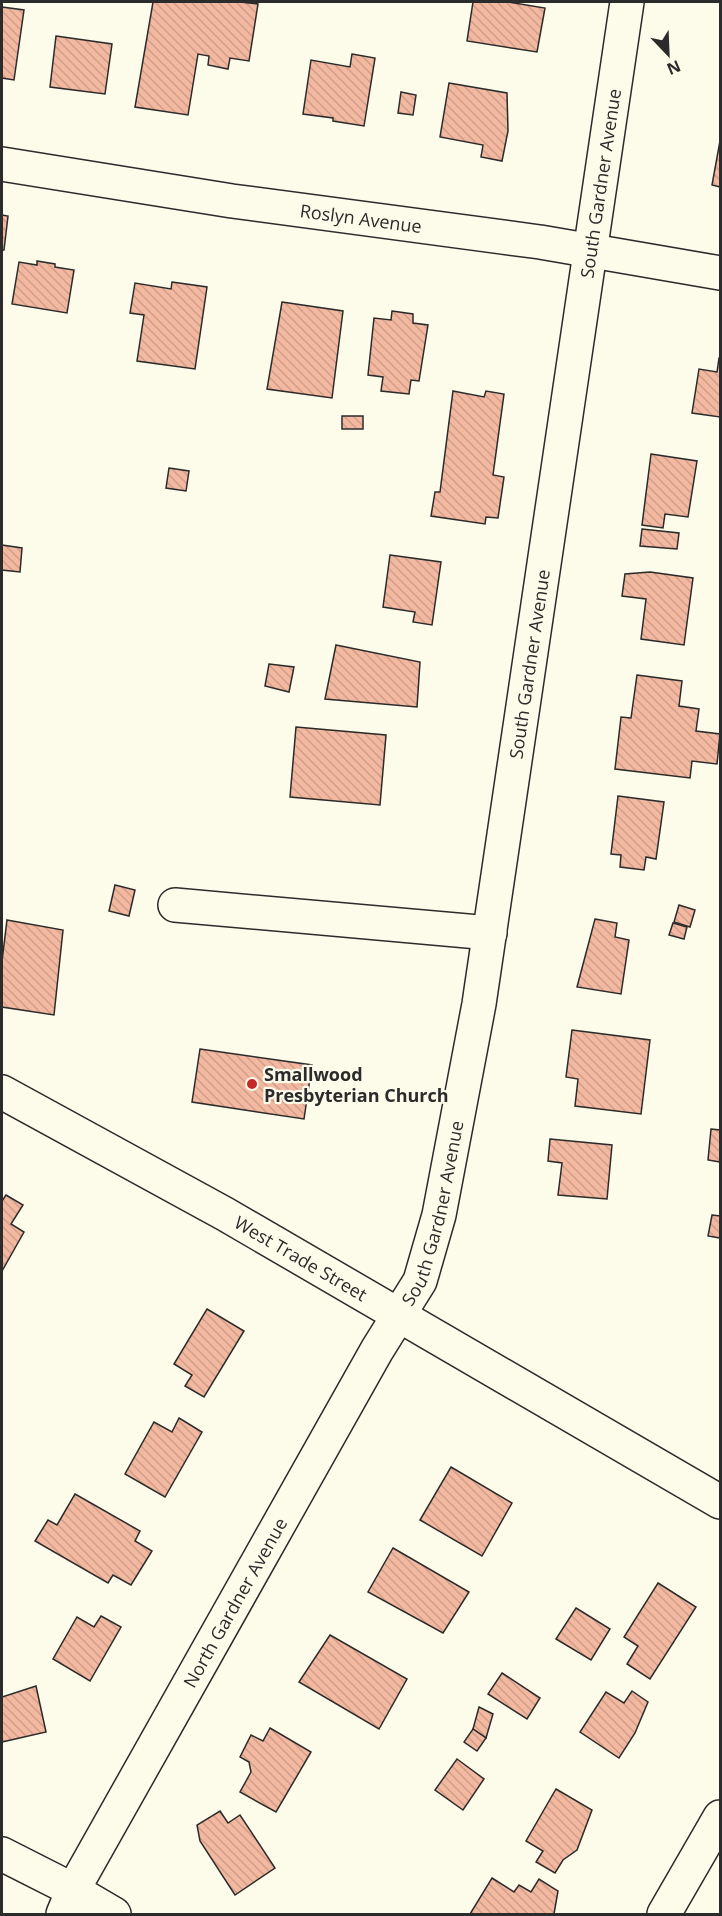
<svg xmlns="http://www.w3.org/2000/svg" width="722" height="1916" font-family="'Open Sans',sans-serif">
	<style>
		.building { fill: url(#building-back-hatch); stroke: #2b2b2b; stroke-width: 1.5 }
		.lines { fill: none; stroke-linecap: round; stroke-linejoin: round }
		.minor-casing { stroke: #2b2b2b; stroke-width: 36 }
		.minor { stroke: #fdfbea; stroke-width: 33 }
		.poi-dot { fill: #c62828; stroke: #fdfbea; stroke-width: 2 }
		.labels { text-anchor: middle; dominant-baseline: central; stroke-width: 4.5; stroke-linejoin: round; paint-order: stroke }
		.street-label { font-size: 18px; fill: #2b2b2b; stroke: #fdfbea }
		.poi-label { font-size: 18px; font-weight: bold; fill: #2b2b2b; stroke: #fdfbea; text-anchor: start }
	</style>
	<defs>
		<pattern id="building-back-hatch" width="6" height="6" patternUnits="userSpaceOnUse" patternTransform="scale(1.5)"><rect width="6" height="6" fill="#f2b8a0"/><path d="M-1 5l2 2M0 0l6 6M5-1l2 2" fill="none" stroke="#d09e8a"/></pattern>
	</defs>
	<rect width="100%" height="100%" fill="#fdfbea"/>
	<g class="building">
		<polygon points="153,2 240,2 258,4 249,61 230,58 228,69 208,65 209,56 198,54 188,115 135,107"/>
		<polygon points="473,2 508,2 545,8 537,52 467,41"/>
		<polygon points="2,7 24,10 14,80 2,78"/>
		<polygon points="56,36 112,44 105,94 50,87"/>
		<polygon points="352,54 375,58 364,126 333,121 333,118 303,114 311,60 350,67"/>
		<polygon points="449,83 507,93 508,131 502,161 481,157 483,145 440,137"/>
		<polygon points="401,92 416,95 413,115 398,113"/>
		<polygon points="720,141 720,187 712,185"/>
		<polygon points="2,215 8,216 4,250 2,250"/>
		<polygon points="37,261 55,264 55,267 74,270 67,313 12,304 19,262 37,265"/>
		<polygon points="172,282 207,287 195,369 137,361 144,315 130,313 135,283 171,289"/>
		<polygon points="282,302 343,311 332,398 267,389"/>
		<polygon points="392,311 413,314 413,323 428,325 419,381 411,380 409,394 381,391 383,377 368,375 374,318 391,320"/>
		<polygon points="719,358 720,358 720,417 692,413 699,369 717,372"/>
		<polygon points="453,391 484,397 486,391 504,394 493,475 504,477 498,518 486,517 485,524 431,516 435,492 440,492"/>
		<rect x="342" y="416" width="21" height="13"/>
		<polygon points="651,454 697,461 688,517 665,514 663,528 642,525"/>
		<polygon points="169,468 189,471 186,491 166,488"/>
		<polygon points="642,529 679,533 677,549 640,546"/>
		<polygon points="2,545 22,548 20,572 2,570"/>
		<polygon points="390,555 441,562 432,625 413,622 415,612 383,607"/>
		<polygon points="650,572 693,578 684,645 641,639 646,599 622,596 625,574"/>
		<polygon points="336,645 420,662 417,707 325,699"/>
		<polygon points="269,664 294,667 289,692 265,686"/>
		<polygon points="637,675 682,681 679,706 699,709 696,731 720,734 717,764 692,761 690,778 615,769 621,717 631,718"/>
		<polygon points="296,727 386,735 380,805 290,797"/>
		<polygon points="618,796 664,802 656,859 646,857 644,870 620,867 621,855 611,854"/>
		<polygon points="115,885 135,890 129,916 109,911"/>
		<polygon points="679,905 695,910 690,927 674,922"/>
		<polygon points="595,919 617,923 615,937 629,940 621,994 577,987"/>
		<polygon points="7,920 63,930 54,1015 2,1007 2,961"/>
		<polygon points="673,923 687,927 684,939 669,935"/>
		<polygon points="572,1030 650,1040 641,1114 575,1106 578,1079 566,1077"/>
		<polygon points="200,1049 312,1065 304,1119 192,1102"/>
		<polygon points="711,1129 720,1130 720,1162 708,1160"/>
		<polygon points="550,1139 612,1145 607,1199 558,1195 562,1163 548,1161"/>
		<polygon points="6,1195 23,1205 11,1224 24,1232 2,1271 2,1201"/>
		<polygon points="712,1215 720,1216 720,1238 708,1236"/>
		<polygon points="207,1309 244,1331 204,1397 185,1386 192,1375 174,1364"/>
		<polygon points="179,1418 202,1432 165,1497 125,1474 154,1422 172,1432"/>
		<polygon points="451,1467 512,1503 482,1556 420,1520"/>
		<polygon points="75,1494 140,1531 135,1541 152,1551 131,1585 113,1575 108,1583 35,1541 48,1520 57,1525"/>
		<polygon points="393,1548 469,1592 443,1633 368,1592"/>
		<polygon points="658,1583 696,1607 650,1679 627,1664 638,1646 624,1637"/>
		<polygon points="576,1608 610,1629 591,1660 556,1639"/>
		<polygon points="101,1616 121,1627 90,1681 53,1659 77,1617 94,1627"/>
		<polygon points="330,1635 407,1679 379,1729 299,1682"/>
		<polygon points="502,1673 540,1698 527,1719 488,1694"/>
		<polygon points="36,1686 46,1732 2,1742 2,1697"/>
		<polygon points="632,1691 648,1702 635,1733 619,1758 580,1732 606,1692 624,1703"/>
		<polygon points="479,1707 493,1714 486,1738 473,1729"/>
		<polygon points="270,1728 311,1752 276,1812 240,1792 251,1772 249,1762 240,1757 251,1735 263,1741"/>
		<polygon points="473,1729 486,1738 477,1751 464,1742"/>
		<polygon points="457,1759 484,1779 463,1810 435,1790"/>
		<polygon points="556,1789 592,1810 577,1850 563,1860 555,1873 536,1862 543,1851 526,1841"/>
		<polygon points="220,1811 228,1823 240,1815 275,1868 235,1895 200,1841 197,1825"/>
		<polygon points="492,1878 514,1892 519,1885 531,1892 539,1879 558,1891 554,1914 470,1914"/>
	</g>
	<g class="lines">
		<defs>
			<g id="minor">
				<path id="s1" d="M2,164L232,201L540,242L720,273"/>
				<polyline points="175,905 490,933"/>
				<path id="s2" d="M2,1092L225,1214L720,1502"/>
				<polyline points="2,1854 73,1890 114,1914"/>
				<path id="s3" d="M63,1914L73,1890L377,1350L420,1281L439,1215L479,1004L627,2"/>
				<polyline points="664,1914 720,1817"/>
			</g>
		</defs>
		<use href="#minor" class="minor-casing"/>
		<use href="#minor" class="minor"/>
	</g>
	<circle class="poi-dot" cx="252" cy="1084" r="6"/>
	<g class="labels">
		<g class="street-label">
			<text stroke="none"><textPath href="#s3" startOffset="1840">South Gardner Avenue</textPath></text>
			<text stroke="none"><textPath href="#s1" startOffset="363">Roslyn Avenue</textPath></text>
			<text stroke="none"><textPath href="#s3" startOffset="1354">South Gardner Avenue</textPath></text>
			<text stroke="none"><textPath href="#s3" startOffset="796">South Gardner Avenue</textPath></text>
			<text stroke="none"><textPath href="#s2" startOffset="342">West Trade Street</textPath></text>
			<text stroke="none"><textPath href="#s3" startOffset="356">North Gardner Avenue</textPath></text>
		</g>
		<g class="poi-label">
			<text x="264" y="1074">Smallwood<tspan x="264" dy="21">Presbyterian Church</tspan></text>
		</g>
	</g>
	<rect width="722" height="1916" fill="none" stroke="#2b2b2b" stroke-width="6"/>
	<g transform="translate(668 54) rotate(157)" stroke="#fdfbea" stroke-width="4.5" paint-order="stroke">
	<path d="M0-4.5L10 22L0 15L-10 22Z" fill="#2b2b2b"/>
	<text y="-9" font-size="16" font-weight="bold" text-anchor="middle" fill="#2b2b2b">N</text>
	</g>
</svg>
